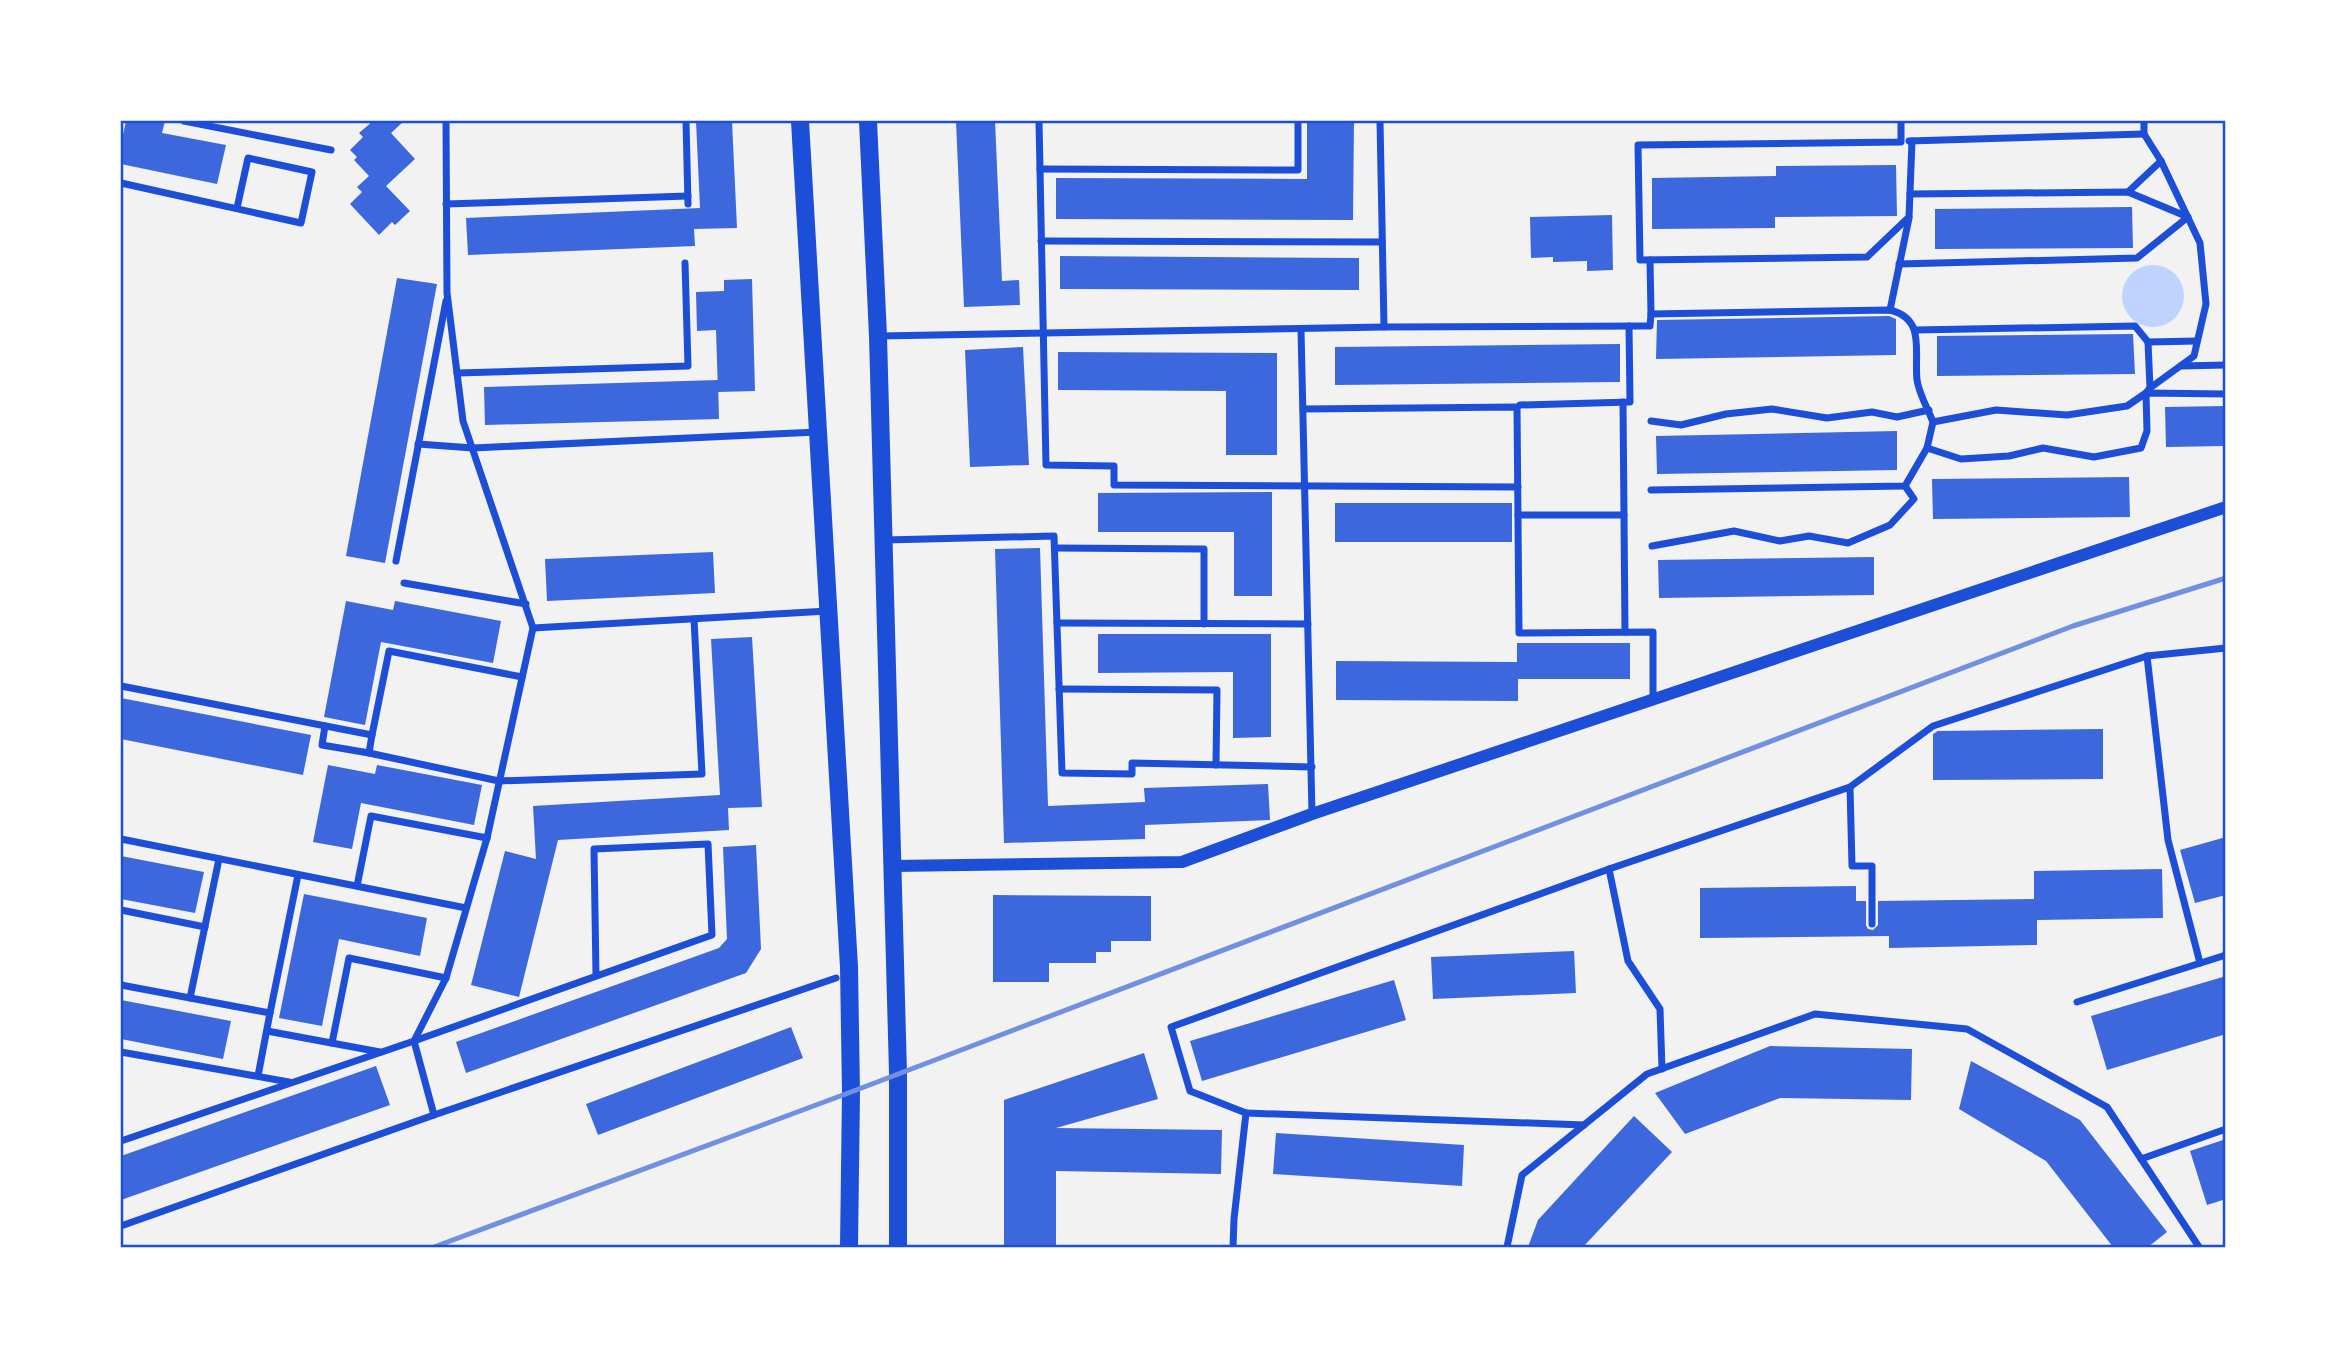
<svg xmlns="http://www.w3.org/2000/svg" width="2347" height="1368" font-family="Manrope,sans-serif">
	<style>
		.water { fill: #bfd3fe }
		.building { fill: #3d67dc }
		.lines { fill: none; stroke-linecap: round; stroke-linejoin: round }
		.minor { stroke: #1d4ed8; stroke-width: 7 }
		.tertiary { stroke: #1d4ed8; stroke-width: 12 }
		.primary { stroke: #1d4ed8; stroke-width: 18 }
		.rail { stroke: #7290e2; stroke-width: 5 }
		.neatline { fill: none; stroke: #1d4ed8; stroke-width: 2.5 }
	</style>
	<rect width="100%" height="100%" fill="#f2f2f2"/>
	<circle class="water" cx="2153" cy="296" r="31"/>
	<g class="building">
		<polygon points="126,121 165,121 162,133 226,145 217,184 121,164 121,144"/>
		<polygon points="373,121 404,121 391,133 415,159 386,186 410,211 395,225 392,222 379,235 350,204 362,192 357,187 369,176 354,160 357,157 350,150 363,137 359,133"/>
		<polygon points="696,121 732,121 737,228 694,229 695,246 468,255 466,218 700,208"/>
		<polygon points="956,121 995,121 1002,281 1019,280 1020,305 964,307"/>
		<polygon points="1307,121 1354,121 1353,220 1056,219 1056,178 1307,179"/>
		<polygon points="1896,165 1897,216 1775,217 1775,228 1652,229 1652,178 1776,176 1776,166"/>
		<polygon points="2132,207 2133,248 1935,249 1935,209"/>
		<polygon points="1612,215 1613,270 1587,271 1587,261 1553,262 1553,257 1531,258 1530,217"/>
		<polygon points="1060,256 1359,258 1359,290 1060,289"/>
		<polygon points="397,278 437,284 385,563 346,556"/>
		<polygon points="752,279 755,391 718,392 716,330 697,331 696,292 724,291 724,280"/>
		<polygon points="1889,316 1896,319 1896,355 1656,359 1657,320"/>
		<polygon points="2133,334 2135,374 1937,376 1937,336"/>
		<polygon points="1620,344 1620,382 1335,385 1335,347"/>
		<polygon points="1023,347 1029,465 970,467 965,350"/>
		<polygon points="1058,352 1277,353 1277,455 1226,455 1226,391 1058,390"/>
		<polygon points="718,380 719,419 485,425 484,387"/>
		<polygon points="2226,406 2226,446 2166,447 2165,407"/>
		<polygon points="1897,431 1897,470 1657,474 1656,436"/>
		<polygon points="2129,477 2130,517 1933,519 1932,479"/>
		<polygon points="1272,492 1272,596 1234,596 1234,532 1098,532 1098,493"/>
		<rect x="1335" y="503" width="177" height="39"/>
		<polygon points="1040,548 1048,806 1145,802 1144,788 1268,784 1270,820 1145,825 1145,839 1004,843 995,549"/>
		<polygon points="713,552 715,593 547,601 545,559"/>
		<polygon points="1874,557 1874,595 1659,598 1658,560"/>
		<polygon points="346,601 393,610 395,601 501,621 493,663 381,642 365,725 324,717"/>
		<polygon points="1098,634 1271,634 1271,737 1233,738 1233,672 1098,673"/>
		<polygon points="752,637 762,807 728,808 729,830 558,840 519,997 471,985 505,851 536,859 533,806 720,795 711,639"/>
		<polygon points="1517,643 1630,643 1630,679 1518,679 1518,701 1336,700 1336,661 1517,662"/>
		<polygon points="121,698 311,735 303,775 121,739"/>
		<polygon points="2103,729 2103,779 1933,780 1933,734 1938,731"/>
		<polygon points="328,765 375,774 377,765 482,785 474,825 361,803 352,849 313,842"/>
		<polygon points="2226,837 2226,895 2195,903 2180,850"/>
		<polygon points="756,845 761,949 746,973 466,1073 456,1042 719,948 727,939 723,847"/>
		<polygon points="121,856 204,872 195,913 121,899"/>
		<polygon points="2162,869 2163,918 2037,920 2037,945 1889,948 1889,936 1700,938 1700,888 1856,886 1856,901 1866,901 1866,925 1868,929 1873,930 1878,925 1878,901 2034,899 2034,871"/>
		<polygon points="304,894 427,918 420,956 339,939 322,1026 279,1018"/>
		<polygon points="993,895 1151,896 1151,941 1111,941 1111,952 1096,952 1096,963 1049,963 1049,982 993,982"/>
		<polygon points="1574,951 1576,993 1433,999 1431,957"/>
		<polygon points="2226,976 2226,1034 2107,1070 2091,1016"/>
		<polygon points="1394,980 1406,1020 1202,1081 1190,1041"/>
		<polygon points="121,1000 231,1021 223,1059 121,1039"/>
		<polygon points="791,1027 803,1058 598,1135 586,1104"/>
		<polygon points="1770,1046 1912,1049 1911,1100 1780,1098 1685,1134 1655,1093"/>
		<polygon points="1144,1053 1158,1099 1056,1128 1222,1130 1221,1174 1056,1171 1056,1247 1004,1247 1004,1100"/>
		<polygon points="1971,1061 2080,1120 2167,1232 2148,1247 2113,1247 2046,1161 1959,1109"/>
		<polygon points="376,1066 390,1105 121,1200 121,1156"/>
		<polygon points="1634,1116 1672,1152 1583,1247 1528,1247 1538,1220"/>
		<polygon points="1276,1133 1464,1145 1462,1186 1273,1174"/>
		<polygon points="2226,1139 2226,1199 2207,1205 2190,1151"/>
	</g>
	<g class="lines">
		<g class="minor">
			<polyline points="184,121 331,150"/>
			<polyline points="686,121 688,204"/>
			<polyline points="1039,121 1046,465 1114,466 1114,485 1518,487"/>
			<polyline points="1380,121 1384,327"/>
			<polyline points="1901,121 1901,142 1638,145 1640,260 1867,257 1909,217 1912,141"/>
			<polyline points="1909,141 2144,134"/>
			<polyline points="1040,169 1298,170 1298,121"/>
			<polyline points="121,183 301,223 312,172 248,158 237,208"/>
			<polyline points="2128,192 2161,161"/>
			<polyline points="446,204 688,196"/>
			<polyline points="1041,241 1382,242"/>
			<polyline points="1650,260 1651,314"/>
			<polyline points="1899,264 2137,258 2188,217 2128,192 1910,194"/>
			<polyline points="1890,310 1909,218"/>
			<polyline points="1301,330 1312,814"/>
			<polyline points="1916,330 2135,326 2148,342"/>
			<path d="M879,336L1384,327L1643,326H1650L1651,314L1890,310C1926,319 1914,351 1917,380C1919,394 1928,409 1933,422L1996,410L2067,415L2127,406L2146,393L2150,388L2194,356L2206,304L2200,243L2161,161L2144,134V121"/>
			<polyline points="2181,366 2226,365"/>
			<polyline points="457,373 688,366 685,263"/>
			<polyline points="2150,388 2148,342 2197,341"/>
			<polyline points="1623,402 1625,632"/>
			<polyline points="1520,405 1630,402 1629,326"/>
			<polyline points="1303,409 1517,407 1519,633 1653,632 1653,699"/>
			<polyline points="1651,421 1681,425 1726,414 1772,409 1827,418 1872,412 1897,417 1929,410"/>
			<polyline points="1933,422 1927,448 1961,459 2009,456 2043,448 2094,457 2141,448 2147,431 2146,393 2226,394"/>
			<polyline points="418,444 473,448 818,432"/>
			<polyline points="1651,490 1905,486 1927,448"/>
			<polyline points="1518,515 1624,515"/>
			<polyline points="885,540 1054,536 1062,773 1132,774 1132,763 1312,767"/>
			<polyline points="1652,546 1734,531 1780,541 1809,536 1848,543 1890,525 1914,499 1905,486"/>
			<polyline points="1055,548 1204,549 1204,624"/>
			<polyline points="396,561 446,301"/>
			<polyline points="404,583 526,604"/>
			<polyline points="1057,623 1308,624"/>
			<polyline points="533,628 828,611"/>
			<polyline points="2147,656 2168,840 2200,963"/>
			<polyline points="121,686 372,735 389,651 522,677"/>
			<polyline points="1059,689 1217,690 1216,765"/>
			<polyline points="325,726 322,745 369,753 372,735"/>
			<polyline points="369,753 499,781 702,774 694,619"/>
			<polyline points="1850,787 1933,726 2147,656 2226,648"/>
			<polyline points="121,839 466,908"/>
			<polyline points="1609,869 1628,961 1660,1009 1662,1069"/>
			<polyline points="357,886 371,816 487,838"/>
			<polyline points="121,910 205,927"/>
			<polyline points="121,985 270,1013 258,1076"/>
			<polyline points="190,998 219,859"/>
			<polyline points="2077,1002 2226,955"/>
			<polyline points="270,1013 298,875"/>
			<polyline points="267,1031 380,1052"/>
			<polyline points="332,1043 349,958 446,978"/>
			<polyline points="121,1052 289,1082"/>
			<polyline points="1246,1113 1584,1125"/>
			<polyline points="434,1115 414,1041 446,978 487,838 533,628 463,421 447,293 446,121"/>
			<polyline points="121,1141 414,1041 712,935 708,844 594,849 596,976"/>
			<polyline points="2141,1159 2226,1129"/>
			<polyline points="121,1226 434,1115 836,978"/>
			<polyline points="1233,1247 1234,1219 1246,1113 1190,1091 1171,1027 1609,869 1850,787 1852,866 1872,866 1872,924"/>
			<polyline points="1507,1247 1522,1175 1647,1074 1815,1014 1967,1029 2107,1107 2199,1247"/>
		</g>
		<polyline class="tertiary" points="892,866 1182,862 1312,814 2226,507"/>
		<g class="primary">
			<polyline points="800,121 849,967 851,1092 849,1247"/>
			<polyline points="868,121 878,336 898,1073 898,1247"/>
		</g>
		<polyline class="rail" points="434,1247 851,1092 2073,626 2226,578"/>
	</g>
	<rect width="2347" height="1368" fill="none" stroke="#ffffff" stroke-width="245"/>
	<rect x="122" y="122" width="2102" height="1124" class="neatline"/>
</svg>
